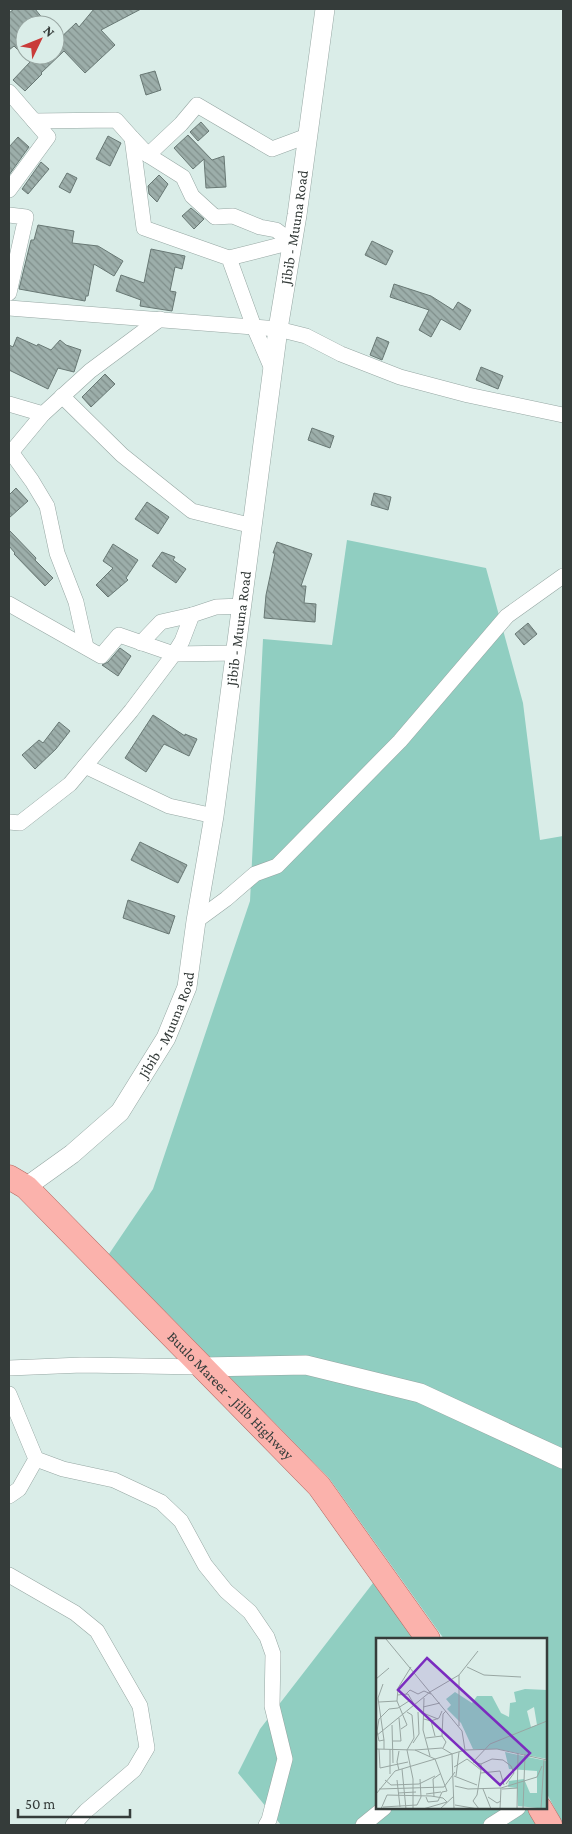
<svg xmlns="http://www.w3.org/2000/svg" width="572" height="1834" font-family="'Crimson Pro',serif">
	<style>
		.grass { fill: #90cec1 }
		.building { fill: url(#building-back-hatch); stroke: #687874 }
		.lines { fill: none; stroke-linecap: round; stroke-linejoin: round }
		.minor-casing { stroke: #96a7a3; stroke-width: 16 }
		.tertiary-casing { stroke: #96a7a3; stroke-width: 20 }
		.primary-casing { stroke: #b46760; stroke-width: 25 }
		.minor { stroke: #fff; stroke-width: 15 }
		.tertiary { stroke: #fff; stroke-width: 19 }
		.primary { stroke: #fbb2ac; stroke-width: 24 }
		.labels { text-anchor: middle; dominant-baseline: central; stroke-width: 4; stroke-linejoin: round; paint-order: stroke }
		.street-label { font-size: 15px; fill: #353c3a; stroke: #daede8 }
		.inset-road { fill: none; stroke: #98a6a2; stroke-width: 1 }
		.view { fill: #7b2cbf; fill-opacity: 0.15; stroke: #7b2cbf; stroke-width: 2.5 }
		.inset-edge { fill: none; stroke: #353c3a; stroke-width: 2.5 }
	</style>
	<defs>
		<pattern id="building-back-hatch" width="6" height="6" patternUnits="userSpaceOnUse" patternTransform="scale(1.25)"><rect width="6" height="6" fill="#9caeaa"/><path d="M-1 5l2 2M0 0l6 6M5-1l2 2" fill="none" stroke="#808f8b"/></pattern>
	</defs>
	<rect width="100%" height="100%" fill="#daede8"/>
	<g class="grass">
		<polygon points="347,540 486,568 523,703 540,840 563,836 563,1824 546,1792 546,1639 444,1639 329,1478 109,1254 153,1189 250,901 263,639 332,645"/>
		<polygon points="373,1583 414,1639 377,1639 377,1808 527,1808 537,1825 281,1825 238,1773 260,1729"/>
	</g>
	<g class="building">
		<polygon points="14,9 35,9 48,25 25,25 25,55 55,55 55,43 76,23 79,27 94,9 141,9 101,30 115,45 85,73 64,51 41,73 42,74 25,91 13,80 30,62 14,46 9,50 9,13"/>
		<polygon points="155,71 161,90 146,95 140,75"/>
		<polygon points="201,122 209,131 198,141 190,132"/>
		<polygon points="188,135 212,160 224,156 226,187 206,188 204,159 193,169 174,148"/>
		<polygon points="108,136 121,143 110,166 96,159"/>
		<polygon points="18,137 29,147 9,175 9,147"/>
		<polygon points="41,162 49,169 28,194 22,189"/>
		<polygon points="67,173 77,178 70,193 59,187"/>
		<polygon points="159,175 168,184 157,202 149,194 148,186"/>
		<polygon points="191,208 204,219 194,229 182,216"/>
		<polygon points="38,225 74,231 72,243 98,246 123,261 114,276 94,264 88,296 86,296 85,301 19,289 31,240 34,240"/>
		<polygon points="372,241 393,251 386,265 365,255"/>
		<polygon points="151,249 185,256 182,269 175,267 170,291 176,292 172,311 140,306 141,300 116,291 121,275 144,283"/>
		<polygon points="394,284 431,296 453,310 458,302 471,310 460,330 441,319 431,337 419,330 429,310 390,297"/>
		<polygon points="17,337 37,346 38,344 51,350 60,340 66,345 81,350 74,372 58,368 48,389 9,370 9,345 13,347"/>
		<polygon points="377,337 389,342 382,360 370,355"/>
		<polygon points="481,367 503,376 498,389 476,380"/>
		<polygon points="105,374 115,384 91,407 82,397"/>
		<polygon points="312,428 334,436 330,448 308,440"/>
		<polygon points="16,488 28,501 9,518 9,495"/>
		<polygon points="374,493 391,497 388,510 371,505"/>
		<polygon points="147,502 169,517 158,534 135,519"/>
		<polygon points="9,530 36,558 35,560 53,578 45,586 14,554 15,553 9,546"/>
		<polygon points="277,542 312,554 301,586 306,586 304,603 316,604 315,622 264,618 266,595 275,553 273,553"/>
		<polygon points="113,544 138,560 126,578 128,580 108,597 96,585 113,568 103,561"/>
		<polygon points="162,552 175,557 173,560 186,569 176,583 152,566"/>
		<polygon points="528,623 537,634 524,645 515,634"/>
		<polygon points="120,648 131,656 118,676 102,665 108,662"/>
		<polygon points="153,715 185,736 185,734 197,739 189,756 164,744 146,772 125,758"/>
		<polygon points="59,722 70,731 56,749 35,769 22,755 39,740 43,743"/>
		<polygon points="140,842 187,865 178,883 131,860"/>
		<polygon points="128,900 175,916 169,934 123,918"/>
	</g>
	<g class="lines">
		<defs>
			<g id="minor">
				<polyline points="9,92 48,137 9,190"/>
				<polyline points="34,121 116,120 132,138 144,228 229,258 254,327 273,371"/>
				<polyline points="132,138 148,155 181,124 197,105 272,149 307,136"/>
				<polyline points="148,155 183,177 192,196 215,217 233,216 260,227 276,230 292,242"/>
				<polyline points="9,215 26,217 9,293"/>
				<polyline points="229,258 292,242"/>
				<polyline points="9,308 278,329 306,336 341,354 400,377 468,395 563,415"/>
				<polyline points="62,396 122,455 192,511 253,526"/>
				<polyline points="9,404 43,414"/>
				<polyline points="11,452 32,481 47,506 57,553 76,602 86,647"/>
				<polyline points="9,455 43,414 90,371 160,319"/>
				<polyline points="9,604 101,656 119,635 174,654 182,641 192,615"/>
				<polyline points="141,643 161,622 192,615 216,607 243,606"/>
				<polyline points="85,766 169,806 214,816"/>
				<polyline points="9,822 20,823 70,784 131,711 174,654 236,653"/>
				<polyline points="196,921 226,899 255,874 277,866 400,741 507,616 563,576"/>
				<polyline points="9,1368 82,1365 202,1367"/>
				<polyline points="9,1394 36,1459 19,1489 9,1496"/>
				<polyline points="36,1459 63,1469 114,1480 161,1502 181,1521 205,1565 226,1591 250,1612 267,1637 273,1654 272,1706 285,1759 269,1820 266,1825"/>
				<polyline points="9,1575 75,1613 97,1631 140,1706 147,1748 134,1770 86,1811 73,1825"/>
				<polyline points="363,1825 384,1808"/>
				<polyline points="491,1825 518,1808"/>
			</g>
			<g id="tertiary">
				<path id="s1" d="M26,1187L72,1154L120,1112L166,1038L187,987L196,921L214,816L278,329L297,215L325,9"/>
				<polyline points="202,1367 306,1365 420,1393 563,1459"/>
			</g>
			<g id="primary">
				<path id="s2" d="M9,1177L26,1187L319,1486L428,1639"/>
				<polyline points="540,1808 550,1825"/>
			</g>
		</defs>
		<use href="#minor" class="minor-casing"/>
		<use href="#tertiary" class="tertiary-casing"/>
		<use href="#primary" class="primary-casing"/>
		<use href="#minor" class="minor"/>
		<use href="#tertiary" class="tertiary"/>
		<use href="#primary" class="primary"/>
	</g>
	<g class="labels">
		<g class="street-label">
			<text stroke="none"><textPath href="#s1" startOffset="1030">Jibib - Muuna Road</textPath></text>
			<text stroke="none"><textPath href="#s1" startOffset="625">Jibib - Muuna Road</textPath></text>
			<text stroke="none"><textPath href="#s1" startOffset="220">Jibib - Muuna Road</textPath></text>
			<text stroke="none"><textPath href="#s2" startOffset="312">Buulo Mareer - Jilib Highway</textPath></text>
		</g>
	</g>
	<g transform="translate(376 1638)">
		<rect width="171" height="171" fill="#daede8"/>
		<path d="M149,51L171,52V121L121,111H97L85,85L71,71L75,67L70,61L79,54L96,65L101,58H116L125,75L133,79L134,65L140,64L138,54ZM158,69L161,87L155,89L151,73ZM129,114L171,123V171L142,168L141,150L132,149L133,143L148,141L154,155H161V133L133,131Z" fill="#90cec1" fill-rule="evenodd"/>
		<path class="inset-road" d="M10,1L86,93L89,112M91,29L108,37L145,39M83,37V88M0,41L13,30M7,46L2,60L8,102M30,56L34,52L42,56L48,53L55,56M21,57L32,56L39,68M48,60L47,92L54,118M21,63L22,50L35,29M3,64L21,63L31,87L25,91M47,69L64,65M31,74L36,77L38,100L31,112L37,141V171M47,75L62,81M48,81L55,83L59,98M55,83L63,80L66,73M16,87L17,125M0,98L54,54L83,37L102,13M50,100L66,98M17,103H25L23,80M37,105L43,96L42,74M67,110L70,104L66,98L67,76L70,73M0,111L39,112L59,121L71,153L66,154L62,163L52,164L50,159M3,111L4,130M8,111V102L3,103L1,93L3,81L13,71L22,70L33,63M39,112L66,110L76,116L78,171M105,126L116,121L127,122L135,128L138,135L130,146M78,129L91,121L105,132L101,157L97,163L103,171M4,130L32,124M26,131L30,171M23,132L21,124L23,113M105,132V126L97,124L114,106L171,83M105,135L124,133L128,147M14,136V111M78,138L101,147M80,138L83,114M9,142L15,147L43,146L59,138M21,142L24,169M79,148L92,151L125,150L161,139L166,128M3,151L68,149L79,134M107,151L115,171M126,151L142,150M22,155L40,154M0,156L19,133L89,112L121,111L171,122M50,156L65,154M58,159L57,141L64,136M112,159L121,165L125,163M79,167L102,171M7,169L41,167L45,159L44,141M5,171L11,157L55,158L67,160L71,164M47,171L71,164M64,171L78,158M124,171L125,150M141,171L142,115M147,171L149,116M165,171L168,122"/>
		<path class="view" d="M51,20L154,115L124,147L22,52Z"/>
		<rect width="171" height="171" class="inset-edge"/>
	</g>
	<rect width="572" height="1834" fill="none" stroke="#353c3a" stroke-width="20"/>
	<g transform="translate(40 40) rotate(47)"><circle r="24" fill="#daede8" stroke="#98a6a2"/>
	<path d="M0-4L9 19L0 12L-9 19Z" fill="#c93b39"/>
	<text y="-8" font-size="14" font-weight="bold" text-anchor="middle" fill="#353c3a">N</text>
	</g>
	<path d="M18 1809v8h112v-8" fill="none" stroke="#353c3a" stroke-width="2.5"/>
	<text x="25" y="1809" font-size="15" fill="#353c3a" stroke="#daede8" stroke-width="4" paint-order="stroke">50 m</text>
</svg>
